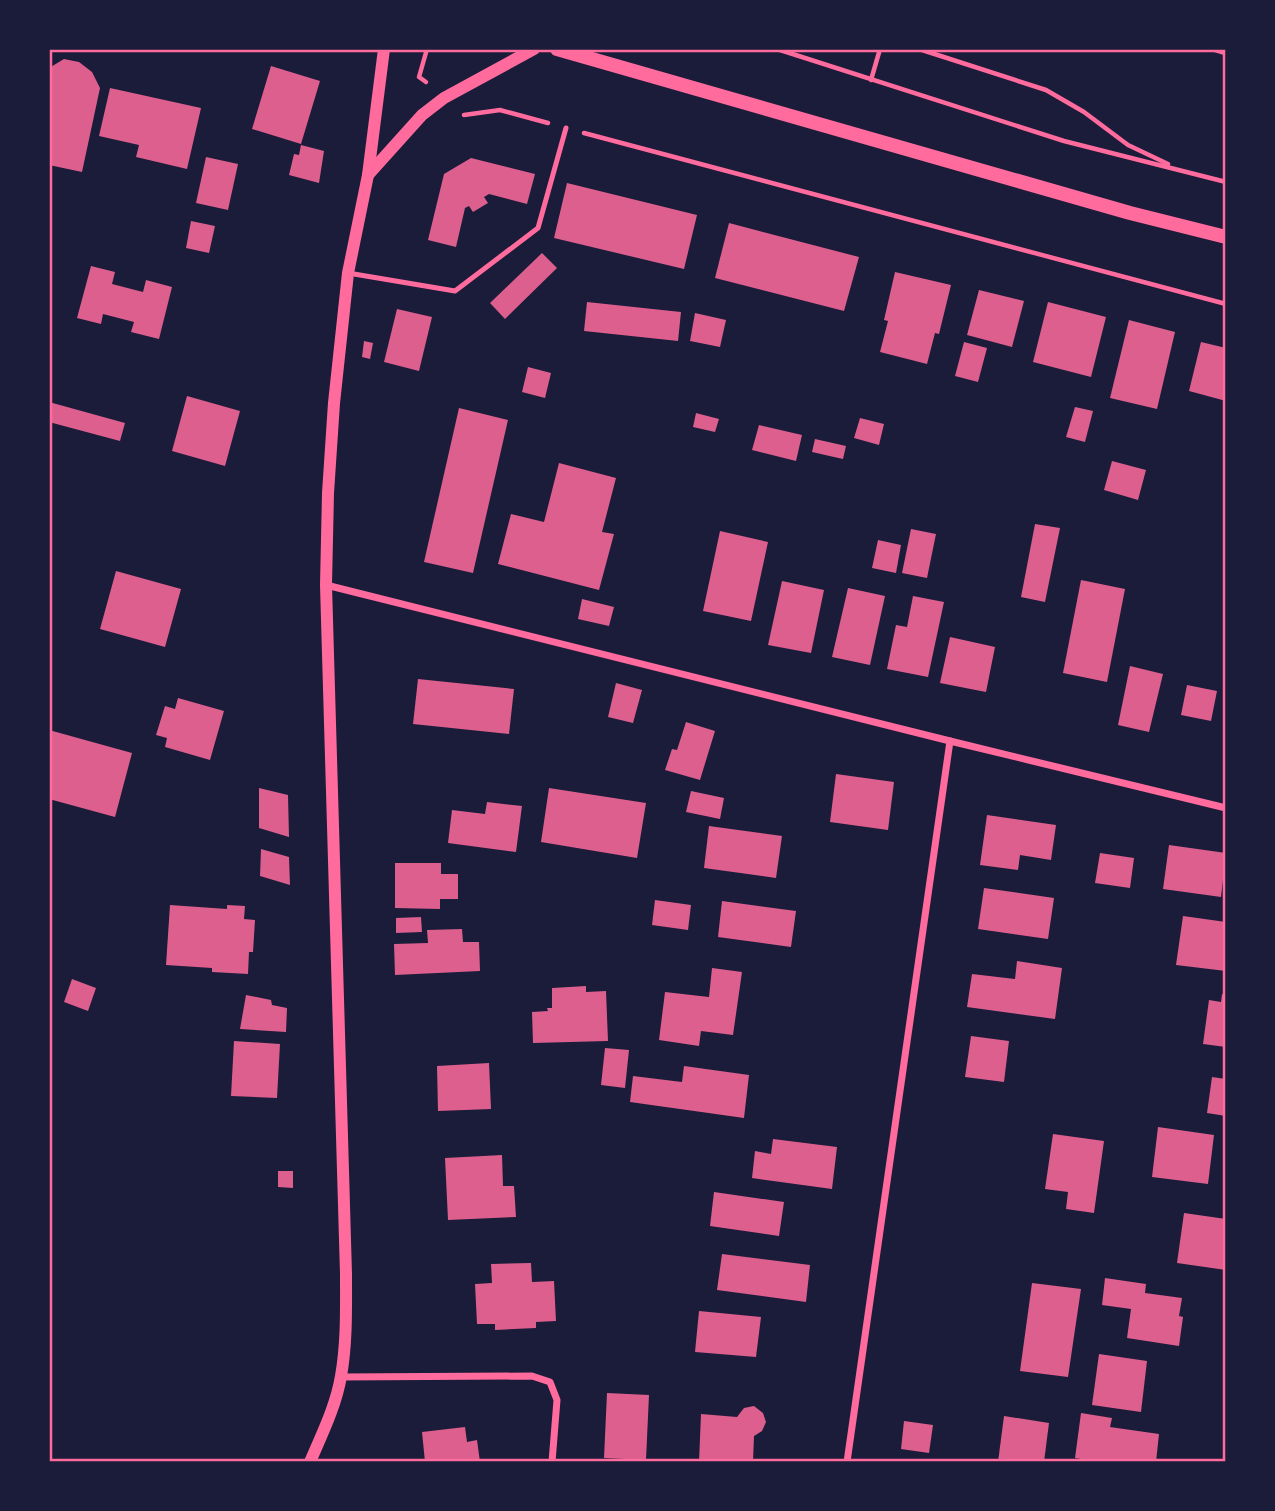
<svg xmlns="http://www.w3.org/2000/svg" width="1275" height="1511" font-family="'Nunito Sans',sans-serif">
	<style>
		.building { fill: #dd5f8e }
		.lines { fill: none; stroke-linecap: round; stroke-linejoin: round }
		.path { stroke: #ff6b9d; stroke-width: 4.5 }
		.service { stroke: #ff6b9d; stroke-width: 5 }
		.minor { stroke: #ff6b9d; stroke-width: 7 }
		.tertiary { stroke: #ff6b9d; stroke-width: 12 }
		.secondary { stroke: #ff6b9d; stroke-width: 14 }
		.neatline { fill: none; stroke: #ff6b9d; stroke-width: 2.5 }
	</style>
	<rect width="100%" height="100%" fill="#1b1b3a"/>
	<g class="building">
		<polygon points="64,59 79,62 92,72 100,88 82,172 49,165 49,68"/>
		<polygon points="271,66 320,81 301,144 252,129"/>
		<polygon points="110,88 201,108 187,169 136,157 139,145 99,136"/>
		<polygon points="301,145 324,151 319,183 289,175 294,154 299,155"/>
		<polygon points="206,157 238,164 228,210 196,203"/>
		<polygon points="471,158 535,174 527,204 489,194 484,197 488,203 473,212 469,206 465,208 456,247 428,240 444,174"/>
		<polygon points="567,183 697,215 684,269 554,238"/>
		<polygon points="191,221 215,226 209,253 186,248"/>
		<polygon points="729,223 859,257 844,311 715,278"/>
		<polygon points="542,253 557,268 505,319 490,303"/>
		<polygon points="91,266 115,272 112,284 143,292 146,280 172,287 159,339 131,332 134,322 103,314 101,324 77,318"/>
		<polygon points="895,272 951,285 939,334 935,333 927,364 880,352 888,321 884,320"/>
		<polygon points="979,290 1024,301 1012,347 967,335"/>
		<polygon points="587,302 681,312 678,341 584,331"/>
		<polygon points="1048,302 1106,317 1091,377 1033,362"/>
		<polygon points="397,309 432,317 419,371 384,362"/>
		<polygon points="695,313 726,320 720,347 690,341"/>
		<polygon points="1129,320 1175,332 1157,409 1110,398"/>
		<polygon points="364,341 373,343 370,359 362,357"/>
		<polygon points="964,342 987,348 978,382 955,376"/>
		<polygon points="1201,342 1226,348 1226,401 1189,391"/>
		<polygon points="528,367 551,373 545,398 522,392"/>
		<polygon points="187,396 240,411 225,466 172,451"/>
		<polygon points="49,402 125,423 120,441 49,422"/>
		<polygon points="1075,407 1093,411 1085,442 1066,437"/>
		<polygon points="459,408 508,420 473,573 424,562"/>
		<polygon points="696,413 719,419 715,432 693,427"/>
		<polygon points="860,418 884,424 879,445 854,438"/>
		<polygon points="759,425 802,435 796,461 752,450"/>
		<polygon points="815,439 846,446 843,459 812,452"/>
		<polygon points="1112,461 1146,470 1138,500 1104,490"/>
		<polygon points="559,463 616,478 602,532 614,534 599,590 498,564 511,514 544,522"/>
		<polygon points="1035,524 1060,528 1045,602 1021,597"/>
		<polygon points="911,529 936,534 927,578 902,573"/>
		<polygon points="720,531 768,542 751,621 703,611"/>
		<polygon points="878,540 901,545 896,573 872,568"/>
		<polygon points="116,571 181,589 165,647 100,629"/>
		<polygon points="1081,580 1125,589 1107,682 1063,673"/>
		<polygon points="782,581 824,590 811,653 768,645"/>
		<polygon points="848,588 885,596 870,665 832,657"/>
		<polygon points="913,596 944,602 928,677 887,669 896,625 907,627"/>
		<polygon points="582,599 614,607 609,626 578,619"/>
		<polygon points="950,637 995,647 986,692 940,683"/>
		<polygon points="1130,666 1163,674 1149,732 1118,725"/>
		<polygon points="418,679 514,689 509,734 413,724"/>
		<polygon points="616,683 642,690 633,723 608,717"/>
		<polygon points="1187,685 1217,691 1211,721 1181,715"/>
		<polygon points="178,698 224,711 210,760 165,747 167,738 156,735 165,706 175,709"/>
		<polygon points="686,722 715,731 700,780 665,770 672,749 677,750"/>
		<polygon points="49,730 132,753 115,817 49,799"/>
		<polygon points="836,774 894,782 888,830 830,822"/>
		<polygon points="259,788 288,795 289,837 259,828"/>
		<polygon points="549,788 646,803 637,858 541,842"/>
		<polygon points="691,791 724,798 720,819 686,812"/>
		<polygon points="487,802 522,806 516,852 448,843 452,810 485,814"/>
		<polygon points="987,815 1056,825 1051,860 1020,855 1018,870 980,865"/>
		<polygon points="709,826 782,836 776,878 704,868"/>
		<polygon points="1169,845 1226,853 1221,897 1163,889"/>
		<polygon points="261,849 289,857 290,885 260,876"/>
		<polygon points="1100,853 1134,858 1130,888 1095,883"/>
		<polygon points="395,863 441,863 441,874 458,874 458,899 440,899 440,909 395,908"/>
		<polygon points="984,888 1054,898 1048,939 978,929"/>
		<polygon points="655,900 691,905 688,930 652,925"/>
		<polygon points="722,901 796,911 791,947 718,937"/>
		<polygon points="170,905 227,909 227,905 245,906 244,919 255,920 253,952 249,952 248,974 212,972 212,968 166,965"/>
		<polygon points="1183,916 1226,922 1226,971 1176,965"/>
		<polygon points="421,917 422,932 396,933 396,918"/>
		<polygon points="462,929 463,942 479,942 480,971 395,975 394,944 428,943 427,930"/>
		<polygon points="1017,961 1062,968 1055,1019 967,1007 972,974 1015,979"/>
		<polygon points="712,968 742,972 733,1035 701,1031 699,1046 659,1040 665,992 709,997"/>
		<polygon points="72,979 96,988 88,1011 64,1002"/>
		<polygon points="586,986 586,992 606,991 608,1041 533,1043 532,1012 548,1011 547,1008 552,1008 552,988"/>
		<polygon points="1222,994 1226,995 1226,1047 1203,1044 1209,1000 1221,1002"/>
		<polygon points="246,995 271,1000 272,1005 287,1008 286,1032 240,1029"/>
		<polygon points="971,1036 1009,1041 1004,1082 965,1077"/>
		<polygon points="234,1041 280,1044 277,1098 231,1096"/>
		<polygon points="605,1048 629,1050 625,1088 601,1085"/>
		<polygon points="489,1063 491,1109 438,1111 437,1066"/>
		<polygon points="684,1066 749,1075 744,1118 630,1102 633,1076 682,1082"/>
		<polygon points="1212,1077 1226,1079 1226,1116 1207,1113"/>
		<polygon points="1158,1127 1214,1135 1208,1184 1152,1177"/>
		<polygon points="1053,1134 1104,1141 1094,1213 1066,1209 1068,1192 1045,1189"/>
		<polygon points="773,1139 837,1147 832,1189 752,1178 755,1151 771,1154"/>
		<polygon points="502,1155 503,1186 514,1186 516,1217 448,1220 445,1158"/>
		<polygon points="278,1171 293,1171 293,1188 278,1187"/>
		<polygon points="714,1192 784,1202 779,1236 710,1226"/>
		<polygon points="1184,1213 1226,1219 1226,1270 1177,1263"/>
		<polygon points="722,1254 810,1265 806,1302 717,1290"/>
		<polygon points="531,1263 532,1282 554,1281 556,1321 536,1322 536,1328 495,1330 495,1324 477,1324 475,1284 492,1283 491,1264"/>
		<polygon points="1105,1278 1146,1284 1145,1293 1182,1298 1179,1316 1183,1317 1179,1346 1127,1338 1131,1309 1102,1305"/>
		<polygon points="1032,1283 1081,1289 1068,1377 1020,1371"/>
		<polygon points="699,1311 761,1317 756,1357 695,1352"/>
		<polygon points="1099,1354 1147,1361 1141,1412 1092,1405"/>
		<polygon points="607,1393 649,1395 646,1460 604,1458"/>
		<polygon points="754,1406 763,1413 766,1422 762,1431 754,1436 753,1462 699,1462 701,1414 737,1417 744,1408"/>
		<polygon points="1081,1413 1112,1418 1110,1427 1159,1434 1156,1462 1100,1462 1075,1458"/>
		<polygon points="1004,1416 1049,1423 1044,1462 998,1462"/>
		<polygon points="904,1421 933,1425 929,1453 901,1449"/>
		<polygon points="465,1427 467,1442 477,1440 480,1462 425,1462 422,1432"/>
	</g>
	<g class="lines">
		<g class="path">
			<polyline points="777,49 1064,141 1226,182"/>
			<polyline points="919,49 1046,90 1084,112 1128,145 1168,164"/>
			<polyline points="871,80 880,49"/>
			<polyline points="426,82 419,77 427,49"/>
			<polyline points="464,115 500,110 548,123"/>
			<polyline points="584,133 1226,304"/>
		</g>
		<g class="service">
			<polyline points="1213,49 1226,53"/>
			<polyline points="348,273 455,291 538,228 566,128"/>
		</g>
		<g class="minor">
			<polyline points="326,585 950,741 1226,808"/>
			<polyline points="341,1377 532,1376 550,1382 557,1400 552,1462"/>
			<polyline points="847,1462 950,741"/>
		</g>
		<g class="tertiary">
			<polyline points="368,175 422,115 444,98 534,49"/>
			<path d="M310,1462C322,1434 336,1406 341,1376C347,1342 346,1307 346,1274L326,585L328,493L334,403L348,273L368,175L384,49"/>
		</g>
		<polyline class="secondary" points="557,49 1130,213 1226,237"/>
	</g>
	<rect width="1275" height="1511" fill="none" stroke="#1b1b3a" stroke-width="102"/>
	<rect x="51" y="51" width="1173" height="1409" class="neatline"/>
</svg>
